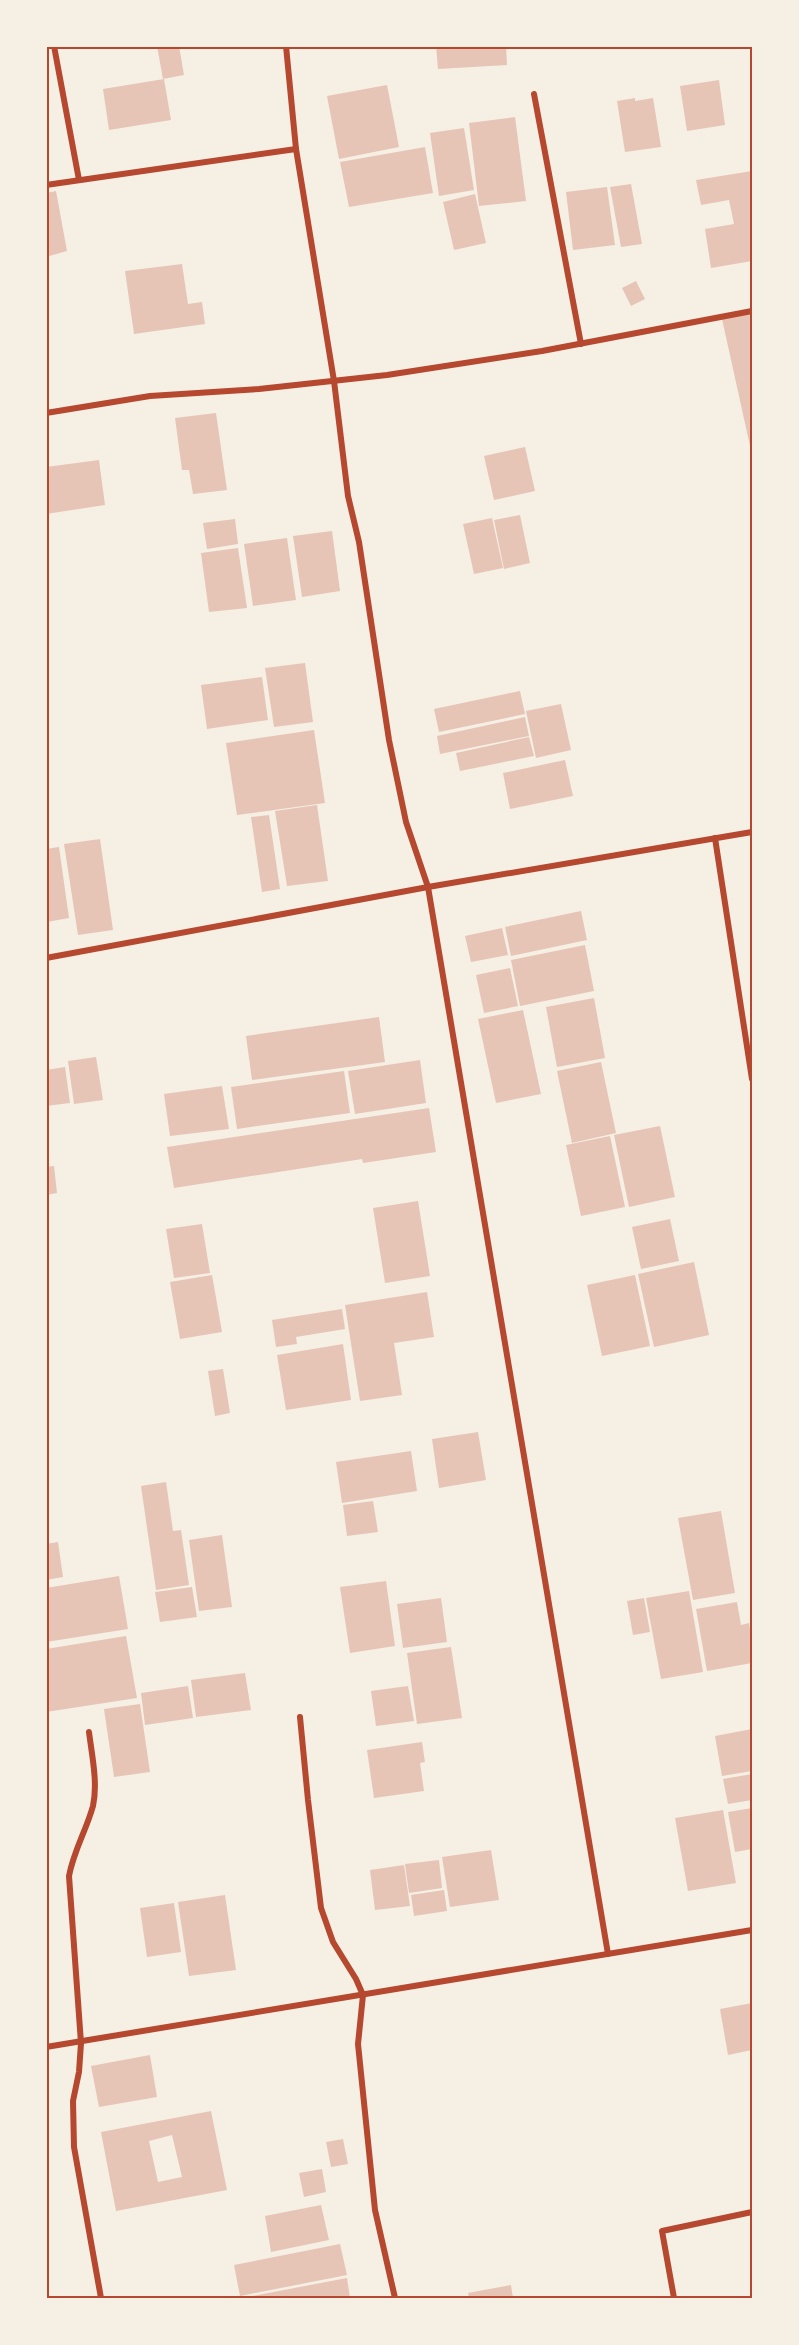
<svg xmlns="http://www.w3.org/2000/svg" width="799" height="2345" font-family="'Archivo Narrow',sans-serif">
	<style>
		.building { fill: #e6c5b7; fill-rule: evenodd }
		.lines { fill: none; stroke-linecap: round; stroke-linejoin: round }
		.minor { stroke: #b5482f; stroke-width: 6 }
		.neatline { fill: none; stroke: #b5482f; stroke-width: 2 }
	</style>
	<rect width="100%" height="100%" fill="#f6efe4"/>
	<g class="building">
		<polygon points="157,46 179,46 184,75 163,79"/>
		<polygon points="436,46 506,46 507,65 438,69"/>
		<polygon points="164,79 171,120 109,130 103,89"/>
		<polygon points="719,80 725,125 687,131 680,86"/>
		<polygon points="387,85 399,147 339,159 327,96"/>
		<polygon points="635,98 635,101 653,98 661,147 625,152 617,101"/>
		<polygon points="515,117 526,201 479,206 469,123"/>
		<polygon points="464,128 474,190 439,196 430,133"/>
		<polygon points="425,147 433,193 349,207 340,162"/>
		<polygon points="752,171 752,261 711,268 705,229 734,224 729,200 701,205 696,180"/>
		<polygon points="631,184 642,244 621,247 610,187"/>
		<polygon points="607,187 615,245 573,250 566,192"/>
		<polygon points="56,191 67,251 46,257 46,193"/>
		<polygon points="475,194 486,243 454,250 443,202"/>
		<polygon points="182,264 188,304 202,302 205,324 134,334 125,271"/>
		<polygon points="636,281 645,299 631,306 622,288"/>
		<polygon points="752,313 752,455 722,319"/>
		<polygon points="216,413 227,490 193,494 189,470 182,470 175,418"/>
		<polygon points="525,447 535,491 494,500 484,456"/>
		<polygon points="99,460 105,505 46,514 46,467"/>
		<polygon points="520,515 530,563 504,569 494,520"/>
		<polygon points="492,518 503,568 474,574 463,524"/>
		<polygon points="235,519 238,544 207,549 203,523"/>
		<polygon points="332,531 340,591 302,597 293,536"/>
		<polygon points="287,538 296,600 253,606 244,544"/>
		<polygon points="238,548 247,608 209,612 201,553"/>
		<polygon points="305,663 313,722 274,727 265,668"/>
		<polygon points="262,677 268,720 207,729 201,685"/>
		<polygon points="520,691 525,714 439,732 434,709"/>
		<polygon points="561,704 571,750 536,758 526,711"/>
		<polygon points="525,717 529,736 440,754 437,736"/>
		<polygon points="314,730 325,803 237,815 226,743"/>
		<polygon points="529,737 534,756 460,771 456,753"/>
		<polygon points="565,760 573,796 510,809 503,773"/>
		<polygon points="317,805 328,881 287,886 275,811"/>
		<polygon points="269,815 280,889 262,892 251,817"/>
		<polygon points="100,839 113,930 78,935 64,844"/>
		<polygon points="59,847 69,918 47,922 46,849"/>
		<polygon points="581,911 587,940 511,956 505,927"/>
		<polygon points="502,928 508,955 471,962 465,936"/>
		<polygon points="585,945 594,991 520,1006 511,960"/>
		<polygon points="510,968 518,1006 484,1013 476,975"/>
		<polygon points="594,998 605,1058 557,1067 546,1007"/>
		<polygon points="523,1010 541,1094 496,1103 478,1019"/>
		<polygon points="379,1017 385,1062 252,1080 246,1036"/>
		<polygon points="96,1057 103,1100 74,1104 68,1061"/>
		<polygon points="420,1060 426,1103 355,1114 348,1071"/>
		<polygon points="601,1062 616,1133 572,1143 557,1071"/>
		<polygon points="65,1067 70,1103 46,1106 46,1070"/>
		<polygon points="344,1071 350,1113 237,1129 231,1087"/>
		<polygon points="222,1086 229,1129 170,1136 164,1094"/>
		<polygon points="429,1108 436,1152 363,1163 362,1159 174,1188 167,1147"/>
		<polygon points="660,1126 675,1197 629,1207 614,1135"/>
		<polygon points="610,1136 625,1207 581,1216 566,1145"/>
		<polygon points="54,1166 57,1193 46,1195 46,1167"/>
		<polygon points="418,1201 430,1276 385,1283 373,1208"/>
		<polygon points="670,1219 679,1261 641,1269 632,1227"/>
		<polygon points="202,1224 210,1273 174,1278 166,1229"/>
		<polygon points="694,1262 709,1335 654,1347 638,1274"/>
		<polygon points="212,1275 222,1332 180,1339 170,1282"/>
		<polygon points="635,1275 650,1346 602,1356 587,1285"/>
		<polygon points="427,1292 434,1337 394,1343 402,1395 360,1401 345,1305"/>
		<polygon points="342,1309 345,1329 296,1337 297,1344 276,1347 272,1320"/>
		<polygon points="343,1344 351,1400 286,1410 277,1355"/>
		<polygon points="223,1369 230,1413 215,1416 208,1371"/>
		<polygon points="478,1432 486,1480 439,1488 432,1439"/>
		<polygon points="411,1451 417,1491 342,1503 336,1462"/>
		<polygon points="166,1482 173,1531 181,1530 189,1585 156,1590 141,1486"/>
		<polygon points="373,1501 378,1532 347,1536 343,1505"/>
		<polygon points="721,1511 735,1593 693,1600 678,1518"/>
		<polygon points="222,1535 232,1607 199,1611 189,1540"/>
		<polygon points="58,1542 63,1577 46,1580 46,1544"/>
		<polygon points="119,1576 128,1629 46,1642 46,1588"/>
		<polygon points="386,1581 395,1646 350,1653 340,1587"/>
		<polygon points="192,1587 197,1617 160,1622 155,1592"/>
		<polygon points="689,1591 703,1672 661,1679 646,1598"/>
		<polygon points="441,1598 447,1642 403,1648 397,1604"/>
		<polygon points="644,1598 650,1632 633,1635 627,1601"/>
		<polygon points="737,1602 741,1625 749,1623 752,1639 752,1663 707,1671 696,1609"/>
		<polygon points="126,1636 137,1698 46,1712 46,1649"/>
		<polygon points="451,1647 462,1718 417,1724 407,1653"/>
		<polygon points="245,1673 251,1710 196,1717 191,1680"/>
		<polygon points="188,1686 193,1718 145,1725 141,1693"/>
		<polygon points="408,1686 414,1721 376,1726 371,1691"/>
		<polygon points="140,1704 150,1772 114,1777 104,1709"/>
		<polygon points="752,1729 752,1771 722,1776 715,1736"/>
		<polygon points="422,1742 425,1762 420,1763 424,1791 374,1798 367,1750"/>
		<polygon points="752,1774 752,1800 728,1804 723,1779"/>
		<polygon points="752,1808 752,1849 735,1852 728,1812"/>
		<polygon points="723,1810 736,1883 688,1891 675,1818"/>
		<polygon points="491,1850 499,1900 450,1907 442,1857"/>
		<polygon points="439,1860 442,1888 409,1893 405,1864"/>
		<polygon points="404,1865 410,1906 375,1910 370,1870"/>
		<polygon points="444,1890 447,1911 414,1916 411,1895"/>
		<polygon points="225,1895 236,1970 189,1976 178,1902"/>
		<polygon points="174,1903 181,1952 147,1957 140,1908"/>
		<polygon points="752,2003 752,2050 728,2055 720,2009"/>
		<polygon points="150,2055 157,2097 99,2107 91,2066"/>
		<path d="M211,2111L227,2190L116,2211L101,2132ZM172,2135L182,2177L158,2182L149,2141Z"/>
		<polygon points="343,2139 348,2164 331,2167 326,2142"/>
		<polygon points="322,2169 326,2192 304,2197 299,2173"/>
		<polygon points="321,2205 329,2240 271,2252 265,2216"/>
		<polygon points="340,2244 347,2275 240,2296 234,2265"/>
		<polygon points="347,2278 350,2298 247,2298 247,2297"/>
		<polygon points="511,2285 513,2298 469,2298 468,2293"/>
	</g>
	<g class="lines">
		<g class="minor">
			<polyline points="54,46 79,180"/>
			<polyline points="286,46 296,149 334,381 348,496 359,542 389,740 406,822 428,887 608,1954"/>
			<polyline points="534,94 581,344"/>
			<polyline points="46,185 296,149"/>
			<polyline points="46,413 150,396 259,389 387,375 542,351 752,311"/>
			<polyline points="715,838 752,1079"/>
			<polyline points="46,958 428,887 752,832"/>
			<polyline points="300,1717 308,1800 321,1908 333,1942 356,1979 363,1995 358,2044 375,2210 395,2298"/>
			<path d="M89,1732C92,1756 98,1783 93,1806C86,1831 74,1850 69,1876L81,2043L79,2072L73,2101L74,2147L101,2298"/>
			<polyline points="46,2047 752,1930"/>
			<polyline points="674,2298 662,2231 752,2212"/>
		</g>
	</g>
	<rect width="799" height="2345" fill="none" stroke="#f6efe4" stroke-width="96"/>
	<rect x="48" y="48" width="703" height="2249" class="neatline"/>
</svg>
